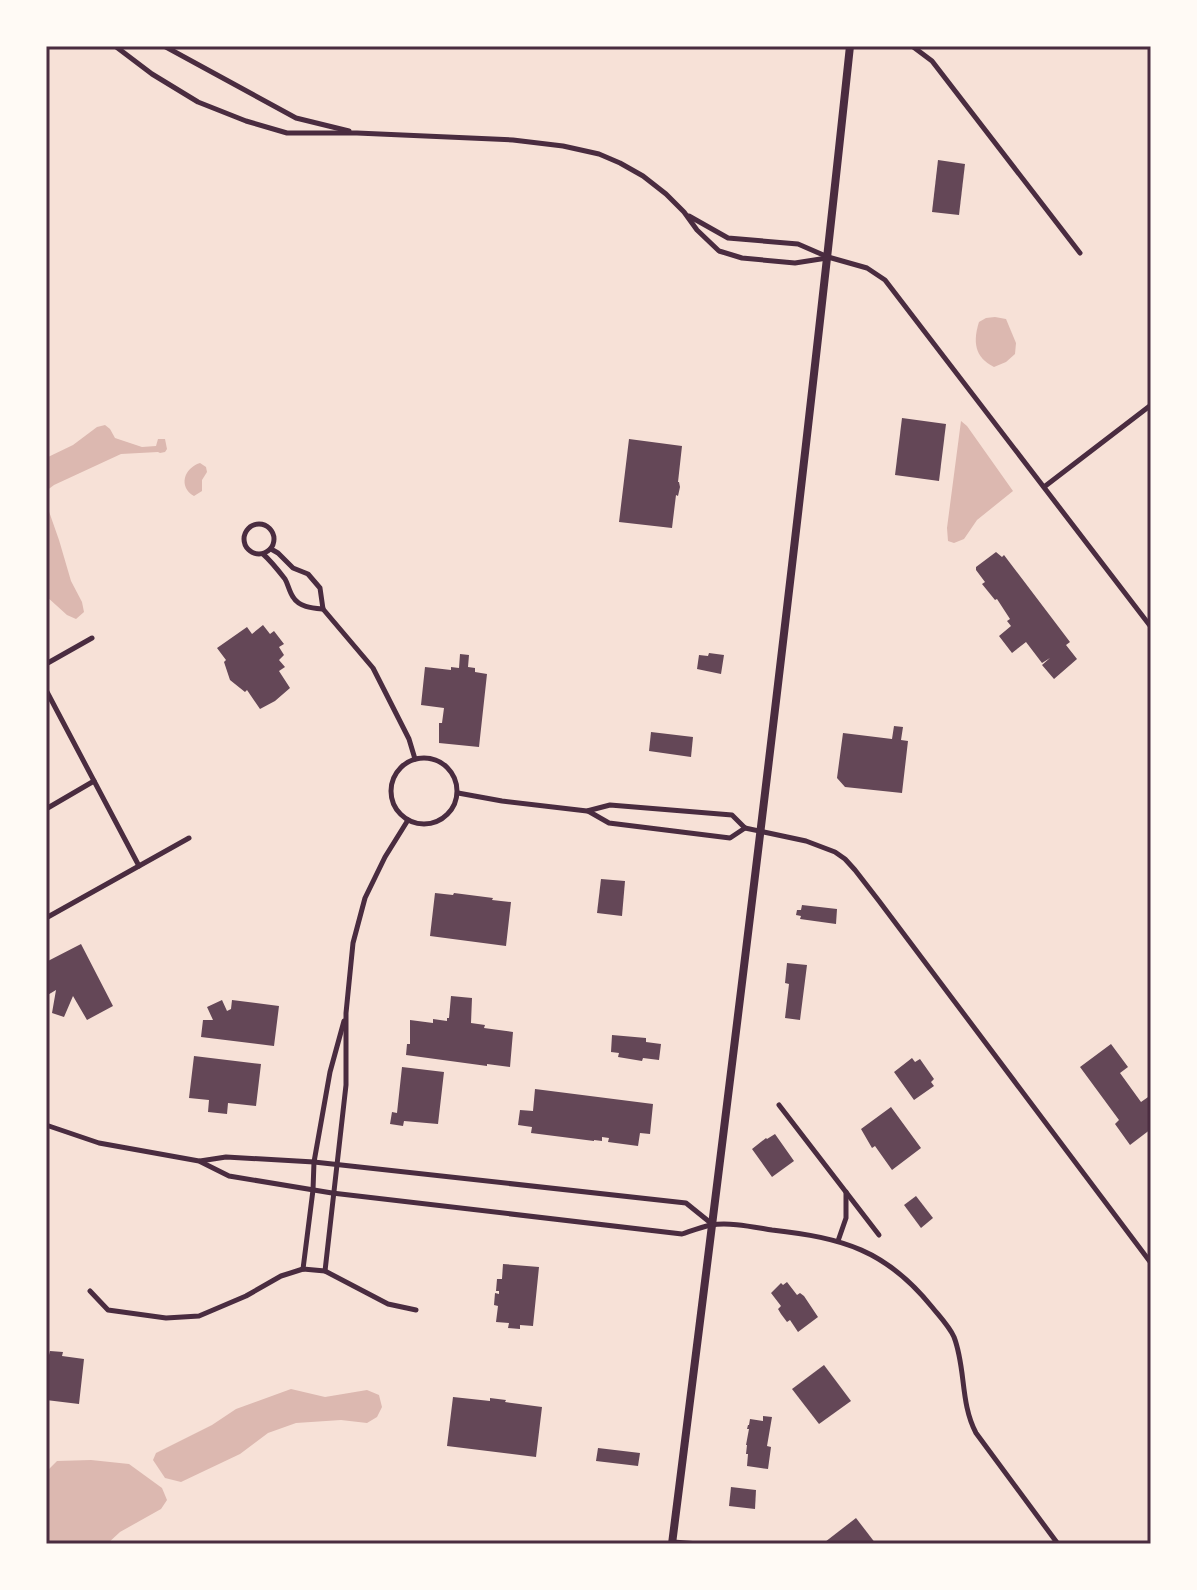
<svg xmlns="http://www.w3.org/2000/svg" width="1197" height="1590" font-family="'Fira Sans',sans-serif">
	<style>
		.water { fill: #dcb8b0 }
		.building { fill: #644757 }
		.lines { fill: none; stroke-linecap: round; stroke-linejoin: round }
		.minor { stroke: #4a2c40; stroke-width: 5 }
		.primary { stroke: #4a2c40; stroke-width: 8 }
		.neatline { fill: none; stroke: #4a2c40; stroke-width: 3 }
	</style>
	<rect width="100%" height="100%" fill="#f7e1d7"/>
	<g class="water">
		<path d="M995,317L1006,319L1016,343L1015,354L1006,362L994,367C974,357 973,341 979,322L986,318Z"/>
		<polygon points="961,421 967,426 1013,491 977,520 964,539 954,543 948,541 947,528"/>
		<polygon points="105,425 110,429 115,438 142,447 156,446 158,439 165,439 167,449 165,452 160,453 158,452 121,454 54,485 46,491 46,458 73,445 97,427"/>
		<path d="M200,463L206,467L207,472L202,480V491L194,496C178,487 184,468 200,463Z"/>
		<polygon points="46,503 59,540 71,581 82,602 84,612 76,619 67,615 46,596"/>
		<polygon points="291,1389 325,1397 367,1390 379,1395 382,1407 377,1417 367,1423 341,1420 296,1423 268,1433 240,1454 181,1482 165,1478 153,1460 156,1453 212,1425 236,1409"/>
		<polygon points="91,1460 129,1464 162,1488 167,1500 161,1509 120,1532 107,1544 46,1544 46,1472 57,1461"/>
	</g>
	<g class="building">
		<polygon points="938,160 965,164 959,215 932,212"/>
		<polygon points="902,418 946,424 939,481 895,475"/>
		<polygon points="629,439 682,446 678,482 679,482 680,487 678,496 676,495 672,528 619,522"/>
		<polygon points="996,552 1002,557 1004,555 1070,642 1066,645 1077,659 1054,679 1042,665 1050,658 1042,663 1026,642 1012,653 999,636 1011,626 1007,621 1010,619 997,599 995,600 982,584 985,582 976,570 976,567"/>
		<polygon points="263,625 270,634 274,631 284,644 279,647 284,655 279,660 285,667 279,671 290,688 275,701 260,709 247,690 245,692 230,680 224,662 226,660 217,648 247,627 252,634"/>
		<polygon points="709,653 724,655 721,674 697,669 699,655 708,656"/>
		<polygon points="460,654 469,655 468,667 475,668 475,672 487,674 479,747 439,743 439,723 442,723 444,708 421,705 425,667 451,670 451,667 459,668"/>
		<polygon points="894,726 903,727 901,740 908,741 902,793 845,787 837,778 843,733 892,739"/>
		<polygon points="651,732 693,737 691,757 649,751"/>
		<polygon points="601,879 625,881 622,916 597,913"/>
		<polygon points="435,893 453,895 454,893 493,898 492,900 511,902 506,946 430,936"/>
		<polygon points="802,905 837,909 836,924 800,919 801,916 796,915 797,910 801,910"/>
		<polygon points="81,944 113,1006 87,1020 73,996 64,1017 52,1013 56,990 46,996 46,962"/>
		<polygon points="787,963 807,965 800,1020 785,1018 789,984 785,983"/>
		<polygon points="451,996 472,998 471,1023 485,1025 484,1028 513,1032 510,1067 487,1064 487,1066 406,1055 407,1044 410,1044 410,1020 433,1023 433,1019 447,1021 447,1018 449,1018"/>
		<polygon points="222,1000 227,1011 231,1009 232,1000 279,1006 274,1046 201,1037 203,1020 213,1020 207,1007"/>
		<polygon points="612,1035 646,1038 646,1042 661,1044 659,1060 643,1058 642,1061 618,1057 619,1053 611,1052"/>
		<polygon points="1111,1044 1128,1067 1120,1073 1141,1102 1151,1095 1151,1129 1130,1145 1115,1124 1119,1120 1080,1067"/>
		<polygon points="194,1056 261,1064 256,1106 228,1103 227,1114 208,1112 209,1100 189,1098"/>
		<polygon points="912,1058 915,1062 920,1059 934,1079 931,1082 934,1086 914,1100 894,1072"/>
		<polygon points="402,1067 444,1072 438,1124 404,1121 403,1126 390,1124 392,1112 397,1113"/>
		<polygon points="535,1089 653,1104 650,1134 640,1133 638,1146 608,1142 609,1138 602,1137 602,1141 594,1140 594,1141 531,1133 532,1127 518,1125 520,1110 533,1111"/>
		<polygon points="891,1107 921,1148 892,1170 875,1146 872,1148 861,1129"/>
		<polygon points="775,1134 794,1161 772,1177 752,1149 766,1138 767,1139"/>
		<polygon points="916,1196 933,1218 921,1228 904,1205"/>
		<polygon points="503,1264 539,1267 533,1326 520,1325 520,1329 508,1328 509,1323 496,1322 498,1306 494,1305 495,1293 499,1294 499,1291 496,1291 497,1279 502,1279"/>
		<polygon points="787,1282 797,1295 800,1293 804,1296 818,1317 798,1332 790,1320 787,1322 781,1314 778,1309 781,1306 771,1293 781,1283 783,1285"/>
		<polygon points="50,1351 63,1352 62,1356 84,1359 79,1404 46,1400 46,1354 49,1355"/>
		<polygon points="824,1365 851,1401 819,1424 792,1389"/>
		<polygon points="453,1397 490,1401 490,1398 506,1400 505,1402 542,1407 536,1457 447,1446"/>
		<polygon points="763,1416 772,1417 767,1446 771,1447 768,1469 747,1466 748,1454 746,1454 747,1445 746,1445 749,1429 747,1429 748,1425 749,1425 750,1419 763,1421"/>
		<polygon points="598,1448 640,1453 638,1466 596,1461"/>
		<polygon points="731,1487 756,1490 755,1509 729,1506"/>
		<polygon points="856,1518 876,1544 826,1544 825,1542"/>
	</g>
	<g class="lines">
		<g class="minor">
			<polyline points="115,46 152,74 198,102 246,121 287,133 357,133 513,140 563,146 599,154 620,163 643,176 666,194 684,212 697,230 719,251 742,258 795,263 827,258"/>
			<polyline points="164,46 296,118 349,131"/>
			<polyline points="912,46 932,61 1080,253"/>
			<polyline points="689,216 728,238 798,244 828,257 867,268 885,280 1151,627"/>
			<polyline points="1044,487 1151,405"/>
			<circle cx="259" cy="539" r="15"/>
			<polyline points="271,549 278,553 293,568 308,574 320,588 323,609 373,668 409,739 415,759"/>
			<path d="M263,554C271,561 278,570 285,579C288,584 289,591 293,597C299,607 312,608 323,609"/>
			<polyline points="46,664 92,638"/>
			<polyline points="46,690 139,866"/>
			<circle cx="424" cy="791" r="33"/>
			<polyline points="458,793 502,801 587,811 610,805 732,815 745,828 806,841 835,852 845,859 855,870 879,901 1151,1263"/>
			<polyline points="46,809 94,781"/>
			<polyline points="588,811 609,823 730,838 745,828"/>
			<polyline points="46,918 189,838"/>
			<polyline points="779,1105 879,1235"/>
			<path d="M46,1125L99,1143L199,1161L229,1176L332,1193L682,1234C691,1231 701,1227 711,1225C730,1222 753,1227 772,1230C843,1238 886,1250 932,1307C940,1317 949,1326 954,1337C966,1368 960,1403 976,1433L1058,1544"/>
			<polyline points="200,1161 226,1157 314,1162 686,1203 712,1224"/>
			<polyline points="838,1241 846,1218 846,1192"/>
			<polyline points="303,1269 313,1190 314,1162 330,1072 344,1021"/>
			<polyline points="325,1271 346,1085 346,1013 353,943 365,898 385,857 408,820"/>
			<polyline points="90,1291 108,1310 166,1318 199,1316 246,1296 281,1276 303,1269 325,1271 388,1304 416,1310"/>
			<polyline points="673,1542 699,1544"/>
		</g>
		<path class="primary" d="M672,1544C735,1045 797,546 850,46"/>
	</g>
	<rect width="1197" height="1590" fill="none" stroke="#fffaf5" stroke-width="96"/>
	<rect x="48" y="48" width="1101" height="1494" class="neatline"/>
</svg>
